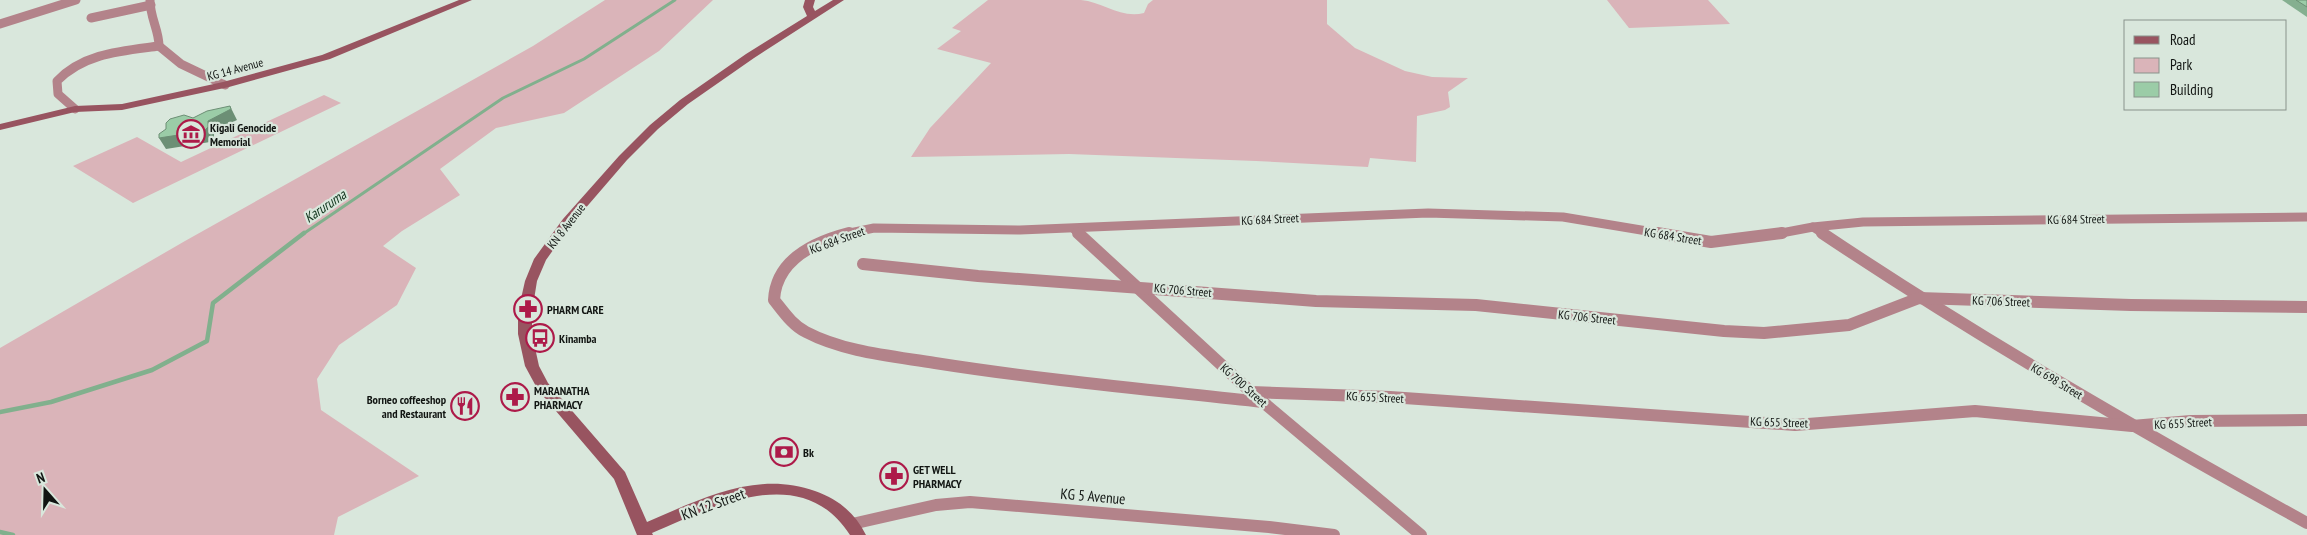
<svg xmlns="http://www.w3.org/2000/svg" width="2307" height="535" font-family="'PT Sans Narrow',sans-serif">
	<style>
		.green { fill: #dab4b9 }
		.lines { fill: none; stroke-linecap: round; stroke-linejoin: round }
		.stream-far1 { stroke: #81b08d; stroke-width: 3 }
		.stream { stroke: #81b08d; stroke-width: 4.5 }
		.street-far1 { stroke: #b3838a; stroke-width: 9 }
		.street { stroke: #b3838a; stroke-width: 12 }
		.secondary { fill: #985460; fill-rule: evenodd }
		.wall { fill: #85af90 }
		.shaded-wall { fill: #6c8f75 }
		.building { fill: #9bcca7; stroke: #6c8f75 }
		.labels { text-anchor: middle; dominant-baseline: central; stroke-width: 4.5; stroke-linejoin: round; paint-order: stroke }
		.street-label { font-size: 12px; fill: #111512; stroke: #d9e7dc }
		.poi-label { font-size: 12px; font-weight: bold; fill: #111512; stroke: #d9e7dc; text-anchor: start }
		.water-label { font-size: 14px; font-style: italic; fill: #0c3119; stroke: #d9e7dc }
		.near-street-label { font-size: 15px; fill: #111512; stroke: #d9e7dc }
	</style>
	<rect width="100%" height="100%" fill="#d9e7dc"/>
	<g class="green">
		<polygon points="605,0 713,0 659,51 564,113 496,128 440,169 460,195 402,231 383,246 416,268 397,305 339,345 317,379 321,410 419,476 338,517 334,535 0,535 0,348 185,241 533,46"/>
		<path d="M988,0C1018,0 1051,0 1081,0C1103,2 1121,19 1144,13L1148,4L1153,0H1327V24L1355,48L1405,71L1432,77L1468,78L1448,92L1450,107L1445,110L1417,116L1416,162L1370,158L1368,167L1256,161L1069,154L911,157L930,128L991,63L937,49L961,31L952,28Z"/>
		<polygon points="1607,0 1708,0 1730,24 1629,28"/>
		<polygon points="324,95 341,103 133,203 73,166 137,137 181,162"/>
	</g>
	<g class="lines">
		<polyline class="stream-far1" points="303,234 503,98 584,59 675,0"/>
		<g class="stream">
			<polyline points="0,412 51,402 152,370 207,341 213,303 304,233"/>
			<polyline points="0,532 13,535"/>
		</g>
		<g class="street-far1">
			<path d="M150,0C150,18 159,30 159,46"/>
			<polyline points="91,18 151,5"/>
			<polyline points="0,24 76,0"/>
			<polyline points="159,46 181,64 225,85"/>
			<path d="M75,109L58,94L57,81C84,53 122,51 159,46"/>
			<polyline points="1813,227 1824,234"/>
			<polyline points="1074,229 1080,234"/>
			<polyline points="845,234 874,228 1020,230 1428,213 1563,217 1665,234"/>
			<polyline points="1776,234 1813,227 1863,222 2307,217"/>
		</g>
		<g class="street">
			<path d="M849,233C814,242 776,260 774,300C783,311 792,325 806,332C844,352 892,356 935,363C1043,380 1154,390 1263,402"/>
			<polyline points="1078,233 1251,392 1421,535"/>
			<polyline points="1657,233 1711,242 1782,233"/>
			<path d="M1822,233C1979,338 2142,432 2307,523"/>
			<polyline points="863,264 978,276 1316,301 1476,305 1724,331 1764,333 1849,325 1919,298 2131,305 2307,307"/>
			<polyline points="1251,392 1390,397 1795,425 1975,411 2132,426 2191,421 2307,420"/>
			<polyline points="852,524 936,505 970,502 1269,527 1334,535"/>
		</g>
		<g class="secondary">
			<polygon points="459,0 472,0 330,59 229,87 122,110 75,112 0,130 0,124 75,106 122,104 223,82 322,55"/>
			<path d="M805,0H815L813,7L815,11L833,0H844L754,58L688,104L658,129L627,160L571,225L546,260L537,281L532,312V334L539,366L548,383L625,472L647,522C701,499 756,470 815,491C838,499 855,513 866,535H850C802,460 713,507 652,533L653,535H637L614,479L538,390L525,366L518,334V312L525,281L534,259L563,219L619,156L650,125L680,100L746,54L807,16L803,7Z"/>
		</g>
	</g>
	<polygon class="wall" points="2282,0 2307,0 2307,17"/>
	<polygon class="shaded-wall" points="230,106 237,120 214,131 214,138 210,142 166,149 159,138"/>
	<g class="building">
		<polygon points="2296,0 2307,0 2307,7"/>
		<polygon points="230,106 231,109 208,121 208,127 204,131 159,138 159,134 166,129 166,123 170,119 184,115 193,118 207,111"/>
	</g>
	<defs>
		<symbol id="museum-ring" viewBox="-11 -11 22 22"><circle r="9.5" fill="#d9e7dc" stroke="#ad1a49" stroke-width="1.5"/><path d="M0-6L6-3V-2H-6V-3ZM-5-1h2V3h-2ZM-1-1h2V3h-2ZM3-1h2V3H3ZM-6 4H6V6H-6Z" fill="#ad1a49"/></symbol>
		<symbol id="pharmacy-ring" viewBox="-11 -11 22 22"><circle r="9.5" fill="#d9e7dc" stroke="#ad1a49" stroke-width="1.5"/><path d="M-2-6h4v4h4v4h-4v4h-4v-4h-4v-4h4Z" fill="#ad1a49"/></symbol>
		<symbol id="bus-ring" viewBox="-11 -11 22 22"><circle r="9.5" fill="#d9e7dc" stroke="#ad1a49" stroke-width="1.5"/><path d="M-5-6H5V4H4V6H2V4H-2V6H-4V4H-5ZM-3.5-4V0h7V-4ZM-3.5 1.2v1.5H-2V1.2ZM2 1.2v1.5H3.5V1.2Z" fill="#ad1a49"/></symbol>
		<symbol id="restaurant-ring" viewBox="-11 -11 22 22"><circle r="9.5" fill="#d9e7dc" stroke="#ad1a49" stroke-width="1.5"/><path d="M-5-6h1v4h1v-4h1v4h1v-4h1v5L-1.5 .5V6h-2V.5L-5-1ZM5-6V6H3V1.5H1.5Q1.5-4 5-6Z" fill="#ad1a49"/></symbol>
		<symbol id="bank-ring" viewBox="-11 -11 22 22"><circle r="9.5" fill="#d9e7dc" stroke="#ad1a49" stroke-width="1.5"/><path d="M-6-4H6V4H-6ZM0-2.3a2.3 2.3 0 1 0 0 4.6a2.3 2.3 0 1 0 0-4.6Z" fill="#ad1a49"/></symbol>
	</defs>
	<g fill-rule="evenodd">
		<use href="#museum-ring" x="175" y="118" width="32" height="32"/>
		<use href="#pharmacy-ring" x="512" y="293" width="32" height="32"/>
		<use href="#bus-ring" x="524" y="322" width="32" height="32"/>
		<use href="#pharmacy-ring" x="499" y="381" width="32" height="32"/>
		<use href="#restaurant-ring" x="449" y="390" width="32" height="32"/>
		<use href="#bank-ring" x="768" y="436" width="32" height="32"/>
		<use href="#pharmacy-ring" x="878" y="460" width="32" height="32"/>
	</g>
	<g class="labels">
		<g class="street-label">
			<text transform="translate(235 69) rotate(-15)">KG 14 Avenue</text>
			<text transform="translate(1270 219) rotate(-3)">KG 684 Street</text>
			<text transform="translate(2076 219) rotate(-1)">KG 684 Street</text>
			<text transform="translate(566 226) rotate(-52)">KN 8 Avenue</text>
			<text transform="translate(1673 236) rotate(9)">KG 684 Street</text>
			<text transform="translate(837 240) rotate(-20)">KG 684 Street</text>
			<text transform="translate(1183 290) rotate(5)">KG 706 Street</text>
			<text transform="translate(2001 301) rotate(2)">KG 706 Street</text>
			<text transform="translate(1587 317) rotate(6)">KG 706 Street</text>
			<text transform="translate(2057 381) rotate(31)">KG 698 Street</text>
			<text transform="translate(1244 385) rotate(42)">KG 700 Street</text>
			<text transform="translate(1375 397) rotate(3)">KG 655 Street</text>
			<text transform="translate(1779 422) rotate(2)">KG 655 Street</text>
			<text transform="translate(2183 423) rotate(-3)">KG 655 Street</text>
		</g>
		<g class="poi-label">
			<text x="210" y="127">Kigali Genocide<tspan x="210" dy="14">Memorial</tspan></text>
			<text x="547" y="309">PHARM CARE</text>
			<text x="559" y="338">Kinamba</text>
			<text x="534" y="390">MARANATHA<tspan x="534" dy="14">PHARMACY</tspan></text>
			<text x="446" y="399" text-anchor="end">Borneo coffeeshop<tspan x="446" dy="14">and Restaurant</tspan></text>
			<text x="803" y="452">Bk</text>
			<text x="913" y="469">GET WELL<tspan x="913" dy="14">PHARMACY</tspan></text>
		</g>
		<g class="water-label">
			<text transform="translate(325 206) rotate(-34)">Karuruma</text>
		</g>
		<g class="near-street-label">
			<text transform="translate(1093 496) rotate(5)">KG 5 Avenue</text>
			<text transform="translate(713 504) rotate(-20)">KN 12 Street</text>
		</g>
	</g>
	<rect x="2124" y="20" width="162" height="90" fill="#d9e7dc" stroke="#89938b"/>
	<rect x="2134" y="36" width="25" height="8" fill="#985460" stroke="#89938b"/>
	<text x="2170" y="45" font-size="15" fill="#111512">Road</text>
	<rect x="2134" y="58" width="25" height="15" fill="#dab4b9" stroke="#89938b"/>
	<text x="2170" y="70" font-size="15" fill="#111512">Park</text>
	<rect x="2134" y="82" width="25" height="15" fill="#9bcca7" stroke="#89938b"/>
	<text x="2170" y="95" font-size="15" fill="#111512">Building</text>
	<g transform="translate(45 490) rotate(340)" stroke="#d9e7dc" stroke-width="4" paint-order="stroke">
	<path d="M0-4L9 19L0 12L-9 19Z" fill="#111512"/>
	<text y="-8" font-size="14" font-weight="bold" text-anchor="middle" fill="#111512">N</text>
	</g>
</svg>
